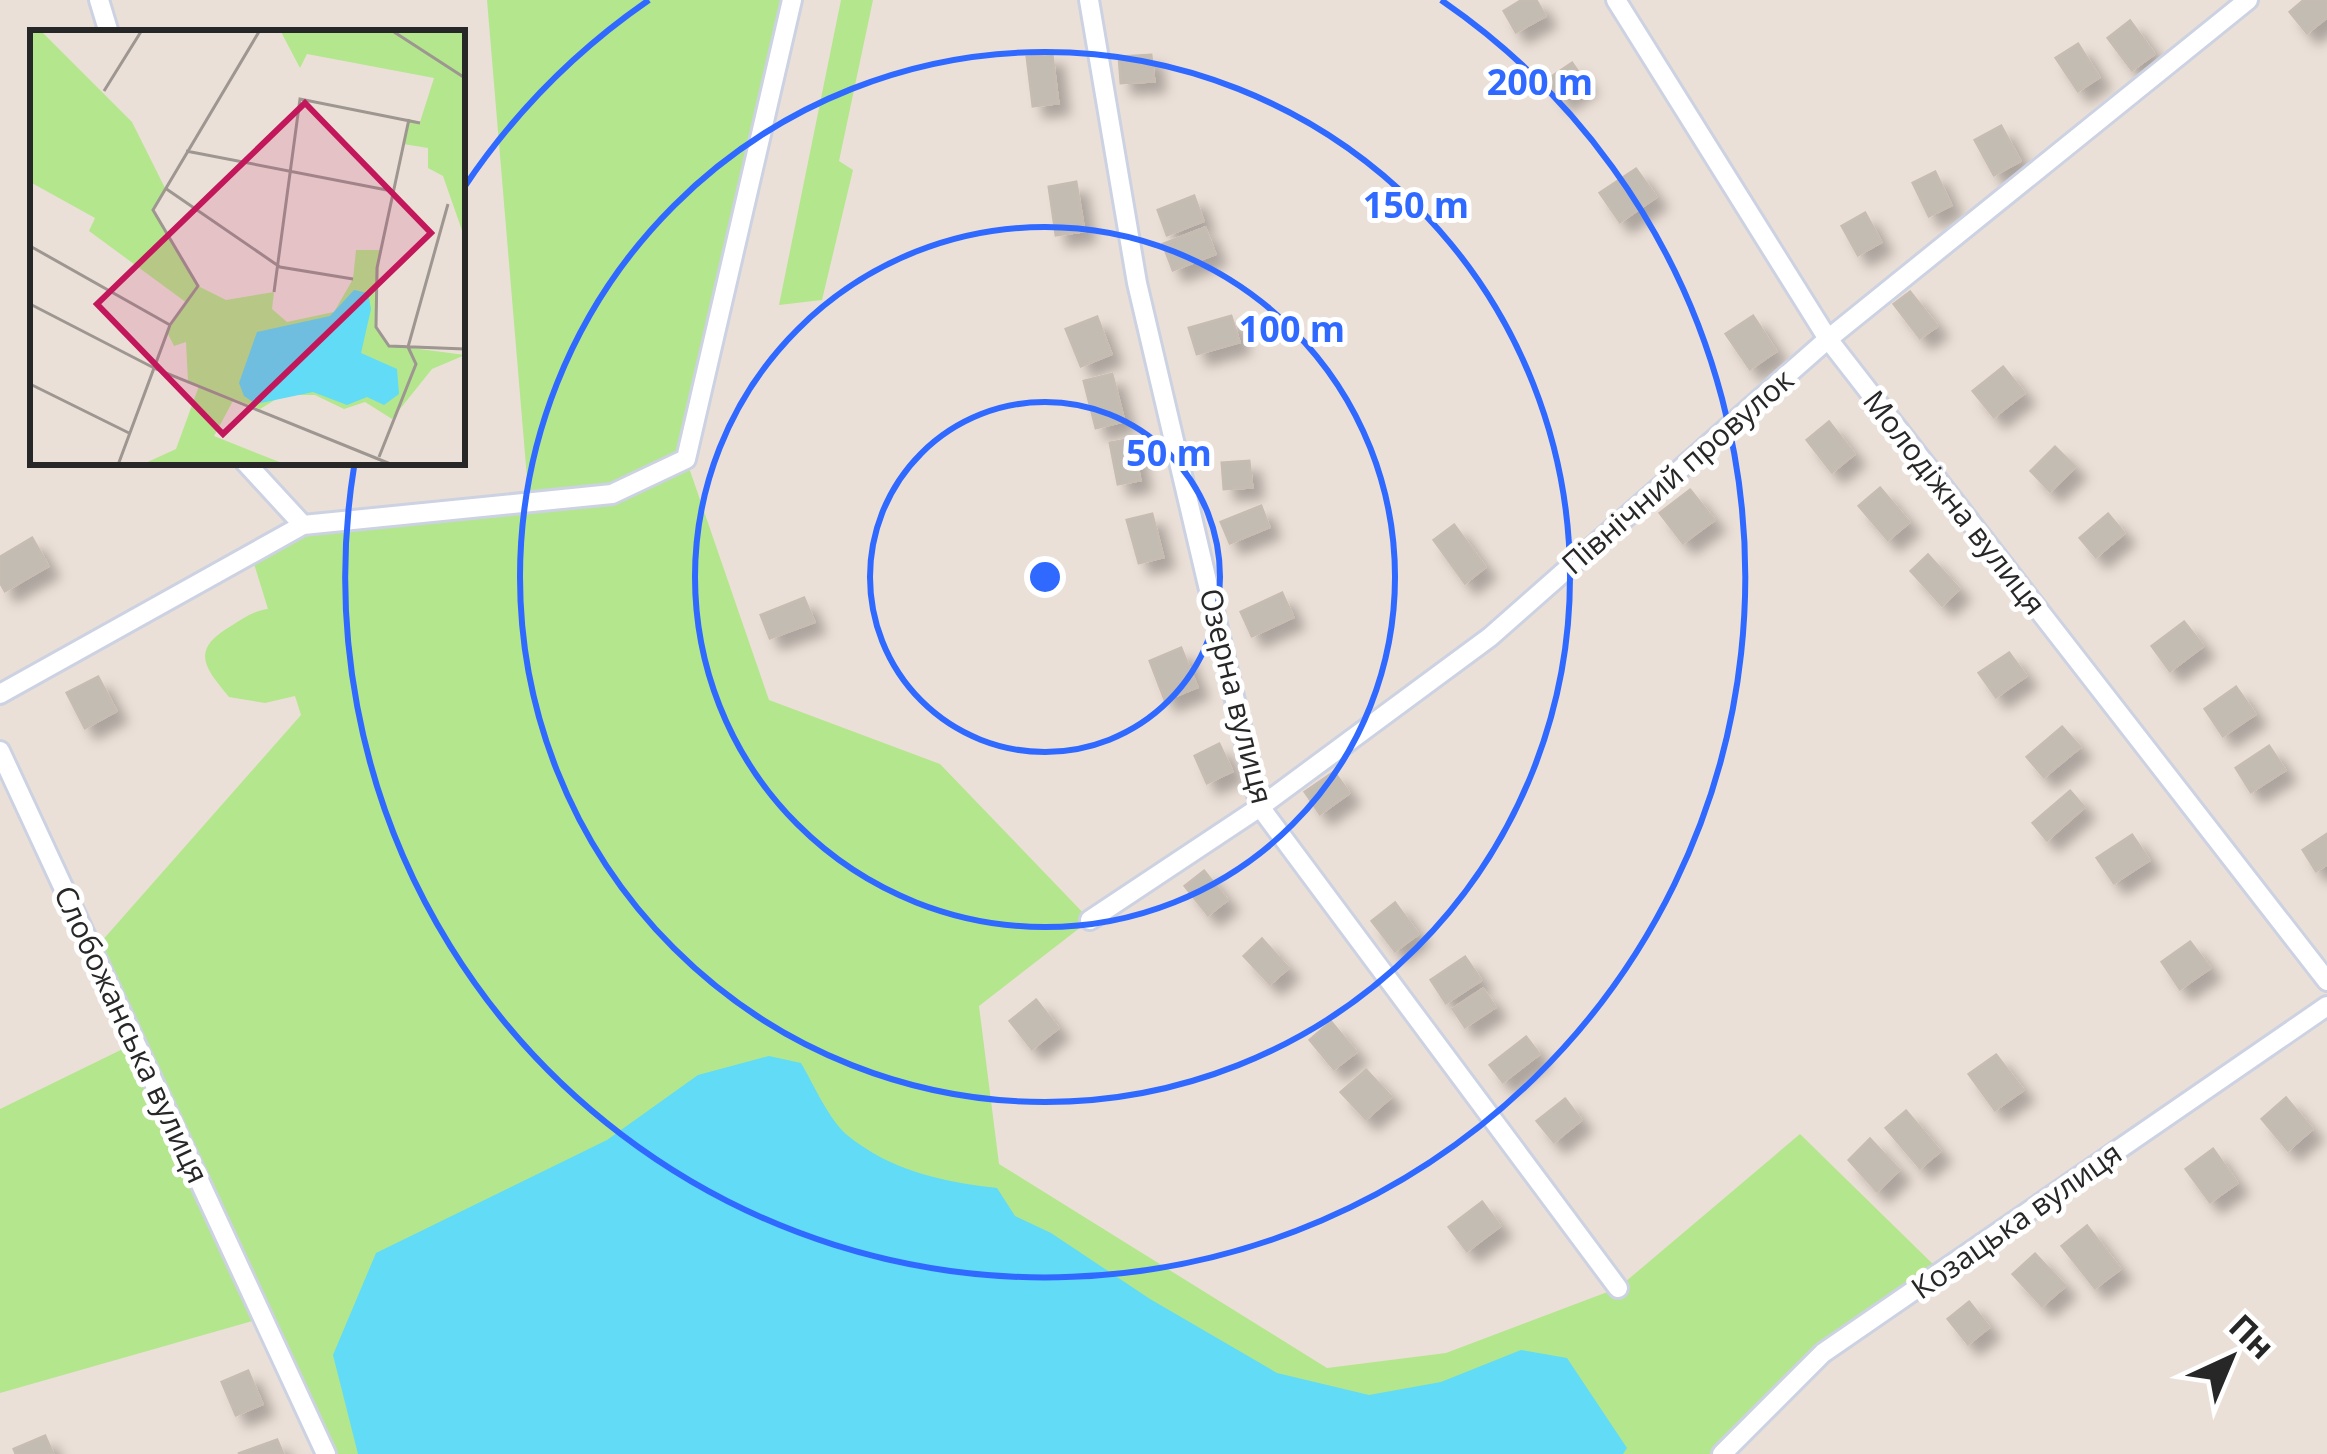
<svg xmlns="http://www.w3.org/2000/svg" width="2327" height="1454" font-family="'Open Sans',sans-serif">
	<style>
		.green { fill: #b4e68e }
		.water { fill: #61dbf6 }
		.building { fill: #c2bcb3; stroke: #c6bcb1; stroke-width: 3; filter: url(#shadow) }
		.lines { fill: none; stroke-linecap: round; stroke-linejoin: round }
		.street-casing { stroke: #ccd2e2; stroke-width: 24 }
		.street { stroke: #fff; stroke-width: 18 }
		.ring { fill: none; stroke: #3069ff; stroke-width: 6 }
		.labels { text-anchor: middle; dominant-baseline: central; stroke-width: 10; stroke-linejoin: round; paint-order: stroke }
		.street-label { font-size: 30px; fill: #272727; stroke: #fff }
		.inset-road { fill: none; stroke: #9d9691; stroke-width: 3 }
		.view { fill: #c2185b; fill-opacity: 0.15; stroke: #c2185b; stroke-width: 6 }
		.inset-edge { fill: none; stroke: #272727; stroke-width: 6 }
		.centre { fill: #3069ff; stroke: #fff; stroke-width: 6 }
		.ring-label { font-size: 36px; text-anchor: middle; font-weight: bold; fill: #3069ff; stroke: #fff; stroke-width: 10; stroke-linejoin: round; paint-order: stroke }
	</style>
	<defs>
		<filter id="shadow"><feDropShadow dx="11" dy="11" stdDeviation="6" flood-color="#0004"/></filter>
	</defs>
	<rect width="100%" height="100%" fill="#ebe0d7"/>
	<g class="green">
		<path d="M487,0H792L686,459L769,700L940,764L1090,920L979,1006L999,1164L1327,1368L1446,1353L1618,1288L1800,1134L1941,1272L1823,1353L1722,1454H326L263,1318L0,1393V1109L135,1043L93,951L301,715L295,696L265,703L229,697C204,667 190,650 231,626C243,618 253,611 268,609L251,554L303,525L529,502Z"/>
		<polygon points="841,0 873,0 839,161 853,170 822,300 779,305"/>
	</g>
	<path class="water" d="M769,1056L801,1063C814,1085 828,1118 847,1135C891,1171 943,1182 997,1188L1015,1216L1051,1233L1150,1299L1277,1373L1369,1395L1441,1382L1521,1350L1567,1358L1627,1448L1623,1454H358L333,1355L376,1253L607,1140L698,1075Z"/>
	<g class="building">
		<polygon points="1522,0 1536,0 1545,16 1516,32 1504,11"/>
		<polygon points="2304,0 2327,0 2327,17 2307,33 2290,12"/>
		<polygon points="2130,21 2154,54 2132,70 2108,38"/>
		<polygon points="2078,44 2099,77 2078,91 2056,58"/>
		<polygon points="1052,54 1058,103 1033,106 1027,57"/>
		<polygon points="1151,55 1154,81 1121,83 1119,57"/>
		<polygon points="1572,63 1586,83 1561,100 1547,80"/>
		<polygon points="2001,126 2020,161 1994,175 1975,140"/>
		<polygon points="1636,169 1656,197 1620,222 1600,193"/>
		<polygon points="1935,172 1951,205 1929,216 1913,183"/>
		<polygon points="1076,182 1084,231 1056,235 1049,187"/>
		<polygon points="1194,196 1203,221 1167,235 1158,210"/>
		<polygon points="1865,213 1881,242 1858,255 1842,226"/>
		<polygon points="1205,228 1215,254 1173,270 1163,244"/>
		<polygon points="1910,292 1937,326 1920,338 1894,304"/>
		<polygon points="1231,316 1239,342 1197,354 1189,328"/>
		<polygon points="1753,316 1776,351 1750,369 1726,334"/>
		<polygon points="1097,317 1111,354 1081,366 1066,329"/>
		<polygon points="2003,367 2024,393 1994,417 1973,391"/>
		<polygon points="1112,374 1124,421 1096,428 1084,381"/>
		<polygon points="1829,422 1854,454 1832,472 1807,440"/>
		<polygon points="1132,439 1140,480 1118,484 1110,443"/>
		<polygon points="2055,447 2075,467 2050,491 2031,471"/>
		<polygon points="1249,461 1252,487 1224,489 1222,463"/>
		<polygon points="1880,488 1909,522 1888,540 1859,506"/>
		<polygon points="1690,490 1714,520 1683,543 1660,513"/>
		<polygon points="1261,506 1269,527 1230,543 1221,522"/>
		<polygon points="1152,514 1163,557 1139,563 1127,520"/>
		<polygon points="2108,514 2124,533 2096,557 2080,538"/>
		<polygon points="1454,525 1485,567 1465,583 1434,540"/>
		<polygon points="32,538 48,566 5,591 0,582 0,557"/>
		<polygon points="1928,555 1959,589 1942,605 1911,571"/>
		<polygon points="1282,593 1293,617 1252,636 1241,612"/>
		<polygon points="804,598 814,622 770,638 761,615"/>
		<polygon points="2184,622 2203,646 2170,671 2152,646"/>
		<polygon points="1181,648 1197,687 1165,700 1150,661"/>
		<polygon points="2009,653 2026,676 1996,697 1979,673"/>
		<polygon points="98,677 116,711 85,728 67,693"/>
		<polygon points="2236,687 2255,714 2223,736 2205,709"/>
		<polygon points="2062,727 2080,747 2044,777 2027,757"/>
		<polygon points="1219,744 1232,771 1207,783 1195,756"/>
		<polygon points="2269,746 2285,770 2251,792 2236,768"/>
		<polygon points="1334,772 1349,793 1320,814 1305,792"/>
		<polygon points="2070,791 2084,807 2047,840 2033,823"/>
		<polygon points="2327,834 2327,864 2316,871 2303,850"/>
		<polygon points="2132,835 2149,860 2114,883 2097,858"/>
		<polygon points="1204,871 1227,900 1208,915 1185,886"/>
		<polygon points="1395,903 1418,934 1395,951 1372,921"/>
		<polygon points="1262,939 1288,968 1270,984 1244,956"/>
		<polygon points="2190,942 2210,968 2180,989 2162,962"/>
		<polygon points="1465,957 1481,980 1446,1003 1431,980"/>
		<polygon points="1483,989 1495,1007 1465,1027 1453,1009"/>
		<polygon points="1036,1000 1058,1028 1032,1049 1010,1021"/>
		<polygon points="1331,1022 1356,1052 1334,1069 1310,1040"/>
		<polygon points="1526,1037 1539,1054 1503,1082 1490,1065"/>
		<polygon points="1996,1055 2023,1090 1995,1110 1969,1074"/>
		<polygon points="1366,1070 1391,1097 1366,1119 1341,1092"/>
		<polygon points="2286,1098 2312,1129 2288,1150 2262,1119"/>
		<polygon points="1565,1099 1581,1120 1554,1142 1537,1121"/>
		<polygon points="1906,1111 1940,1151 1920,1168 1886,1128"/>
		<polygon points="1870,1139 1899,1170 1877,1191 1849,1160"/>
		<polygon points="2213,1149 2237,1183 2210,1202 2186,1169"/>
		<polygon points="1482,1202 1500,1226 1467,1251 1449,1227"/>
		<polygon points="2087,1226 2120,1269 2095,1288 2062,1246"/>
		<polygon points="2035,1254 2065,1286 2042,1306 2013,1274"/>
		<polygon points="1969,1302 1989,1327 1968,1344 1948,1319"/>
		<polygon points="248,1371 262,1404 236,1415 222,1382"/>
		<polygon points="45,1436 53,1454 16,1454 14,1449"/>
		<polygon points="277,1440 283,1454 238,1454"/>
	</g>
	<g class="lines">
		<defs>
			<g id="street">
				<polyline points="99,0 109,33"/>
				<polyline points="1089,0 1137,283 1260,807 1618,1288"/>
				<polyline points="1616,0 1828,339 2327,981"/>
				<polyline points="245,462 303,525"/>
				<polyline points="0,694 303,525 612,494 686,459 792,0"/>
				<polyline points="0,751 326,1454"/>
				<polyline points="1090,920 1260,807 1490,637 1828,339 2248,0"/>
				<polyline points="1722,1454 1823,1353 2327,1006"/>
			</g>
		</defs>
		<use href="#street" class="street-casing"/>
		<use href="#street" class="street"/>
	</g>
	<g class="ring">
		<circle cx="1045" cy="577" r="175"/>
		<circle cx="1045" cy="577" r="350"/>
		<circle cx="1045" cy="577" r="525"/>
		<path d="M465 186A700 700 0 0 1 649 0M1441 0A700 700 0 1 1 354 467"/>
	</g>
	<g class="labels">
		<g class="street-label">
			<text transform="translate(1677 471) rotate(-41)">Північний провулок</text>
			<text transform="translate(1955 502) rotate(52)">Молодіжна вулиця</text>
			<text transform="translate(1237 696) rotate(76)">Озерна вулиця</text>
			<text transform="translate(132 1034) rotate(65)">Слобожанська вулиця</text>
			<text transform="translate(2016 1220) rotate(-35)">Козацька вулиця</text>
		</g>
	</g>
	<g transform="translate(30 30)">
		<rect width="435" height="435" fill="#ebe0d7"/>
		<path d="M0,0H10L102,92L135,158L124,180L168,256L196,270L244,262L242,279L257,292L304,282L323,249L326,220H350L346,296L359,315L435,325L402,339L362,389L335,372L314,379L285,365H253L230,379L204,369L184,406L257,435H111L146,419L169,356L158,351L156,312L144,316L137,302L157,273L59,201L65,188L0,152ZM250,0H435V209L413,146L398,138V118L373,114L379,89L390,92L404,48L277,24L270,38Z" fill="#b4e68e"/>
		<path d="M324,260L338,263L341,279L331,323L367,339L369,364L354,375L337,367L317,375L283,362L226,374L214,366L209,353L227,302L300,286Z" fill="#61dbf6"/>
		<path class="inset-road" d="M361,0L435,48M74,61L112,0M379,89L347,238L346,297L359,316L435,319M156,121L362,161M135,158L250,237L323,249M0,216L140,295M244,262L270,69L390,93M0,274L126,339L363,435M378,317L418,174M0,354L99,403M349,427L386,334L378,317M88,435L140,295L168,256L123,180L230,0"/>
		<path class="view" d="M275,73L401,203L193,404L67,274Z"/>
		<rect width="435" height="435" class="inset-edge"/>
	</g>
	<circle cx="1045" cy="577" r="18" class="centre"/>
	<g class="ring-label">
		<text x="1540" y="95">200 m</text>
		<text x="1416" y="218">150 m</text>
		<text x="1292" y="342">100 m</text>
		<text x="1169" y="466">50 m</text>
	</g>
	<g transform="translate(2231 1358) rotate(44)" stroke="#ffffff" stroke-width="9" paint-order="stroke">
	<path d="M0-9L21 45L0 30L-21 45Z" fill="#272727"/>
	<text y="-18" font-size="33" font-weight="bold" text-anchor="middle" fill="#272727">Пн</text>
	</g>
</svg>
